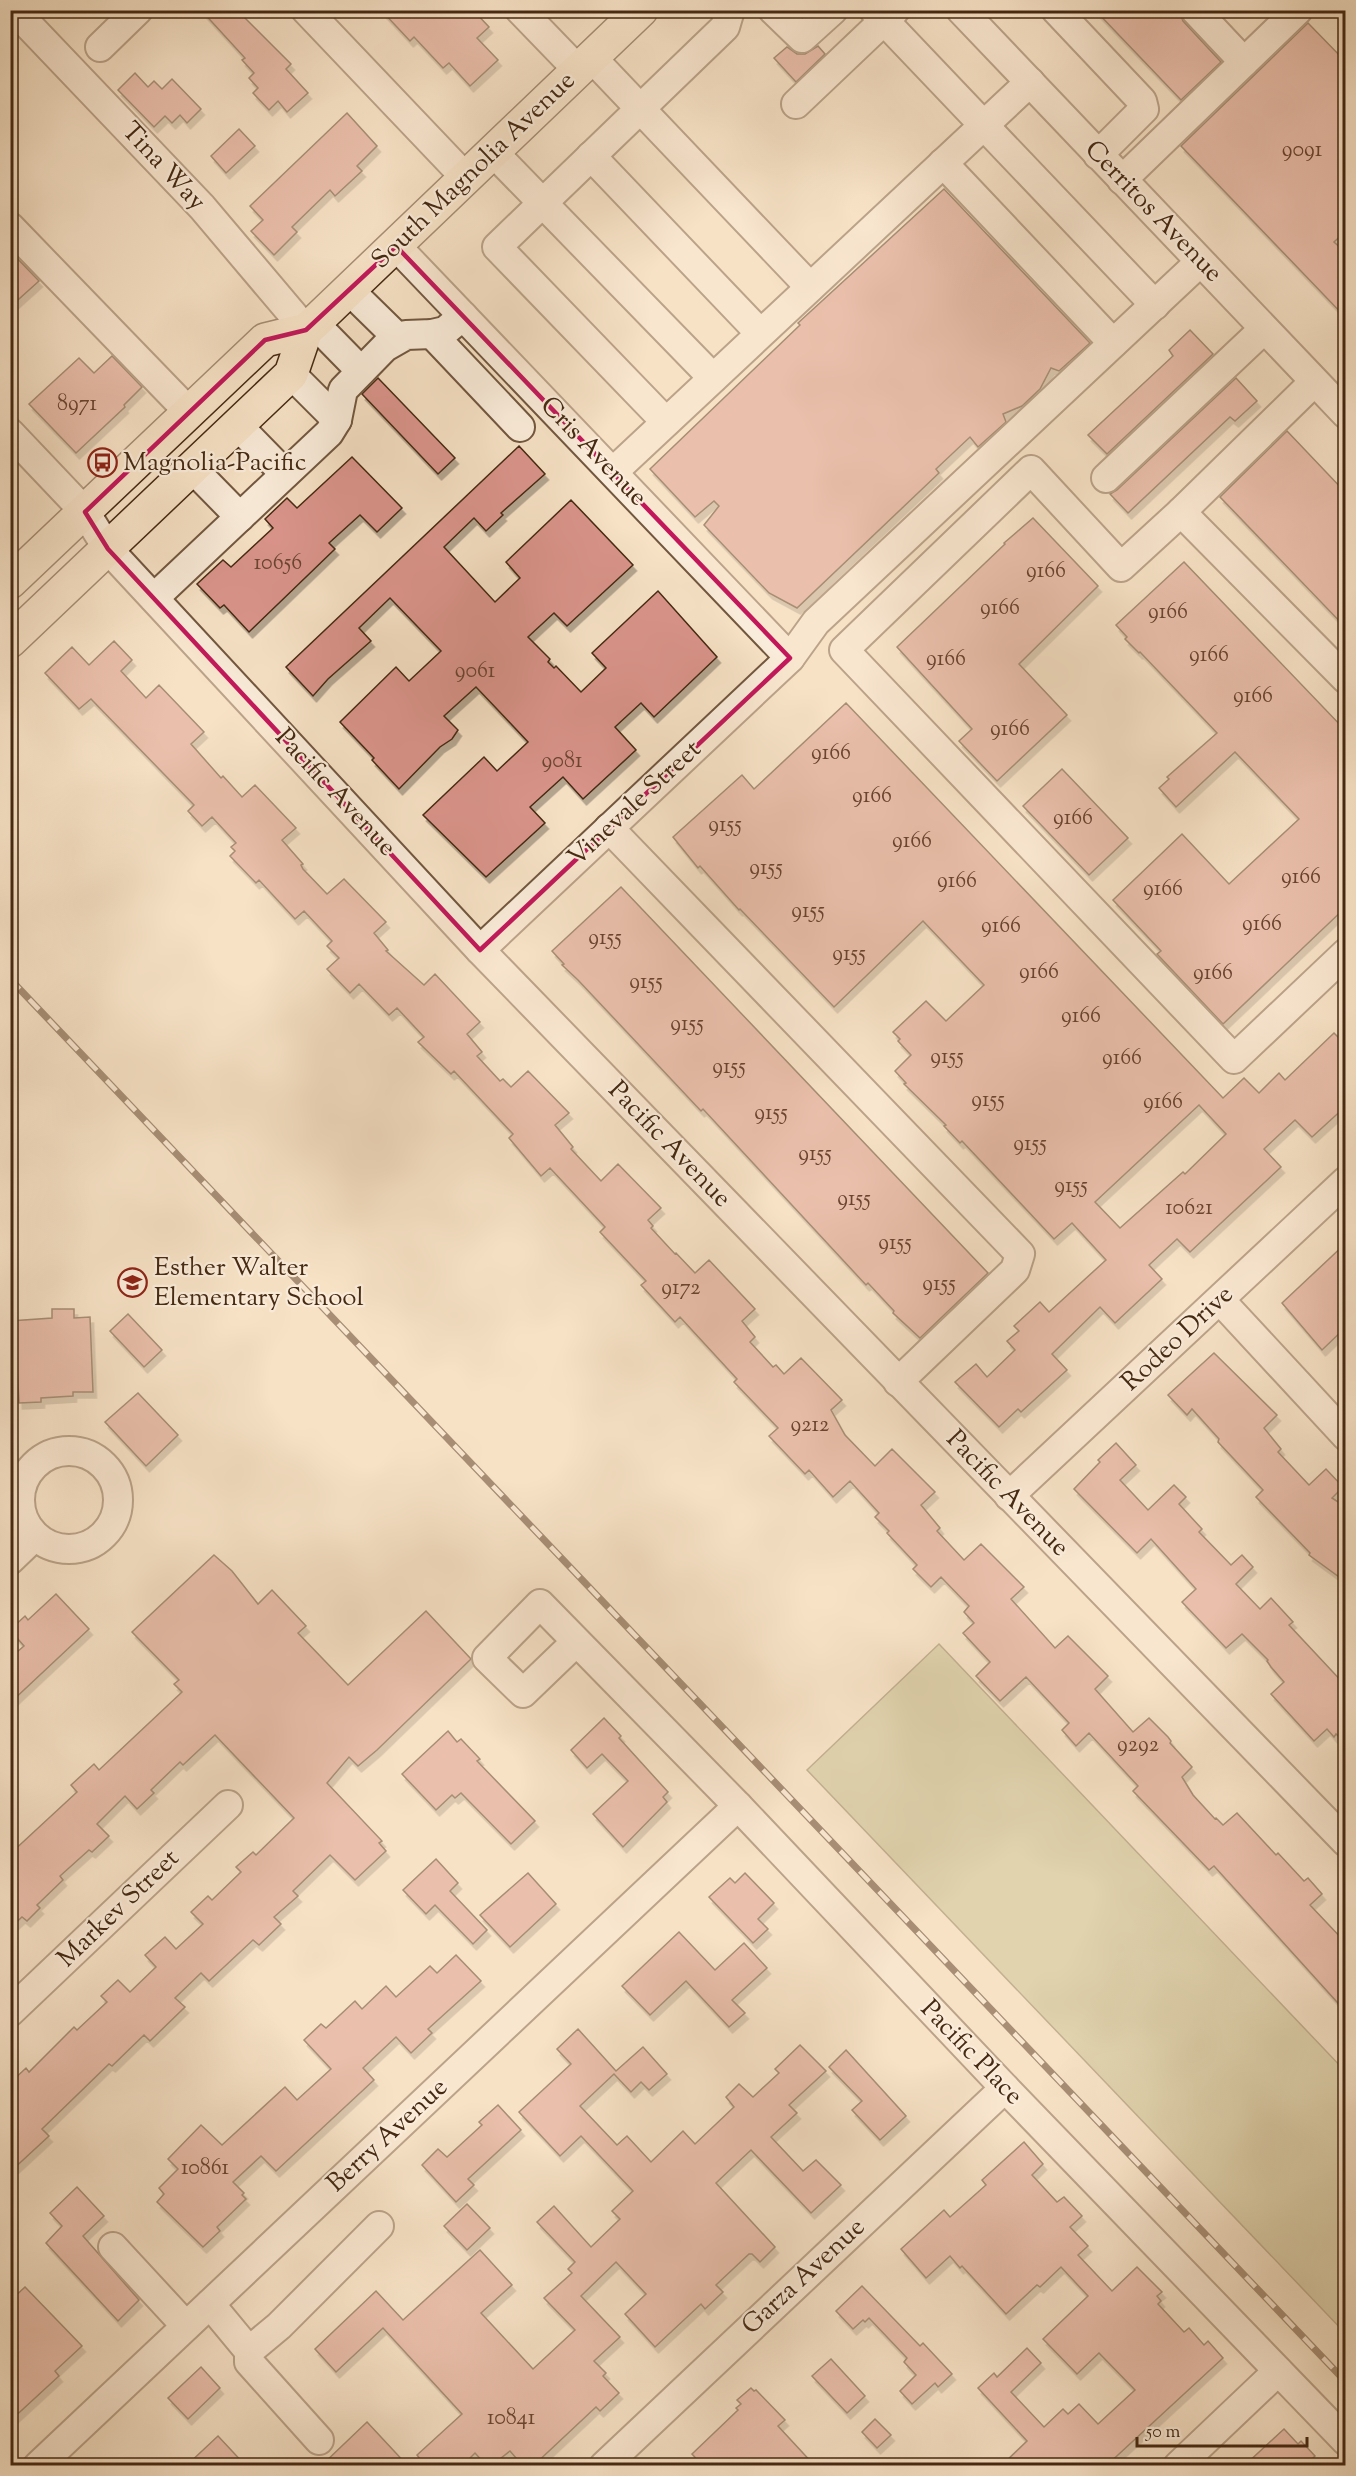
<svg xmlns="http://www.w3.org/2000/svg" width="1356" height="2476" font-family="'Sorts Mill Goudy',serif">
	<style>
		.green { fill: #c4c190; stroke: #847551; stroke-width: 1.5 }
		.building { fill: #da948b; stroke: #452912; stroke-width: 1.5; fill-rule: evenodd; filter: url(#shadow) }
		.lines { fill: none; stroke-linecap: round; stroke-linejoin: round }
		.minor-casing { stroke: #72573f; stroke-width: 32 }
		.major-casing { stroke: #452912; stroke-width: 36 }
		.minor { stroke: #faecda; stroke-width: 28 }
		.major { stroke: #f7e2c6; stroke-width: 33 }
		.rail-casing { stroke: #452912; stroke-width: 7 }
		.rail { stroke: #faecda; stroke-width: 4.5; stroke-dasharray: 14; stroke-linecap: butt }
		.marked { fill: none; stroke: #c2185b; stroke-width: 4.5; stroke-linejoin: round }
		.labels { text-anchor: middle; dominant-baseline: central; stroke-width: 4.5; stroke-linejoin: round; paint-order: stroke }
		.number-label { font-size: 22px; fill: #6a4430 }
		.street-label { font-size: 26px; fill: #452912; stroke: #faecda }
		.poi-label { font-size: 26px; fill: #452912; stroke: #faecda; text-anchor: start }
	</style>
	<defs>
		<filter id="shadow"><feDropShadow dx="3.5" dy="6" stdDeviation="0" flood-color="#0004"/></filter>
	</defs>
	<rect width="100%" height="100%" fill="#f7e2c6"/>
	<filter id="stains"><feTurbulence type="fractalNoise" baseFrequency=".00333" numOctaves="4"/><feColorMatrix values="0 0 0 0 .2 0 0 0 0 .09 0 0 0 0 .02 0 0 0 .5 -.17"/></filter>
	<radialGradient id="worn" r=".72"><stop offset=".6" stop-color="#630" stop-opacity="0"/><stop offset="1" stop-color="#630" stop-opacity=".3"/></radialGradient>
	<polygon class="green" points="939,1644 1345,2071 1345,2333 807,1770"/>
	<g class="building">
		<polygon points="201,10 237,10 291,64 286,69 308,93 287,112 278,101 269,110 253,93 258,88 249,78 254,73 242,60 245,58"/>
		<polygon points="381,10 473,10 489,27 477,38 498,60 470,86 449,63 443,68 414,37 410,41"/>
		<polygon points="1095,10 1179,10 1183,21 1221,62 1181,100"/>
		<polygon points="1308,23 1346,62 1346,231 1334,242 1346,253 1346,318 1181,146"/>
		<polygon points="818,46 825,54 796,82 774,58 787,47 797,54 805,54"/>
		<polygon points="135,73 148,87 154,81 162,89 172,79 201,109 187,123 180,115 172,123 165,116 154,127 118,90"/>
		<polygon points="347,113 377,146 357,166 362,171 335,196 330,190 292,227 297,232 274,255 251,231 263,220 250,206"/>
		<polygon points="239,129 255,146 226,173 211,156"/>
		<polygon points="944,189 1090,343 1059,371 1051,368 1040,389 1022,406 1003,414 1006,422 978,447 970,437 936,469 939,473 797,608 769,593 704,525 719,506 714,501 695,517 650,469 800,325 798,323"/>
		<polygon points="10,251 39,281 10,307"/>
		<polygon points="1190,330 1213,354 1107,454 1088,435 1173,356 1169,350"/>
		<polygon points="112,356 142,387 124,405 125,407 76,453 29,404 79,358 94,373"/>
		<polygon points="378,378 455,458 438,474 362,394"/>
		<polygon points="1236,378 1257,401 1235,421 1230,417 1128,513 1110,494 1117,490"/>
		<polygon points="1287,431 1346,493 1346,628 1220,497"/>
		<polygon points="519,446 545,474 501,513 503,515 486,531 474,518 444,547 495,602 520,578 506,562 571,500 633,565 567,626 554,613 528,637 550,659 548,662 554,668 556,666 581,692 606,668 592,653 658,591 717,657 654,717 641,703 615,727 636,750 583,799 563,777 530,807 545,823 486,877 423,815 484,757 497,771 528,742 496,708 476,687 444,716 458,730 452,739 440,747 399,789 372,760 374,758 340,722 396,667 409,681 441,651 390,598 359,628 371,641 328,679 313,696 286,667"/>
		<polygon points="352,457 402,508 377,532 360,515 329,543 335,549 249,632 224,605 220,608 197,584 223,560 231,567 273,528 265,519 287,498 297,508"/>
		<polygon points="1033,518 1098,586 1019,664 1067,715 997,781 959,741 972,729 897,647 1005,544 1004,543"/>
		<polygon points="1184,562 1346,731 1346,907 1223,1024 1157,954 1161,951 1113,900 1182,834 1229,884 1299,819 1235,752 1176,807 1159,788 1169,779 1167,777 1217,733 1140,652 1139,653 1125,639 1127,637 1116,625"/>
		<polygon points="114,641 132,660 121,671 146,698 159,685 204,732 191,744 221,778 223,776 242,797 255,785 296,828 282,840 303,864 301,865 303,869 327,894 344,879 386,922 374,933 388,950 386,951 424,985 435,974 480,1022 467,1034 482,1052 477,1056 500,1081 503,1079 511,1087 528,1071 569,1113 555,1125 573,1147 571,1149 601,1181 618,1164 661,1208 648,1220 653,1226 651,1228 675,1254 676,1253 695,1273 709,1260 755,1309 742,1321 755,1337 750,1342 773,1367 776,1365 784,1374 801,1358 842,1400 831,1410 845,1435 875,1466 892,1449 935,1492 921,1505 940,1528 937,1531 964,1560 981,1544 1024,1587 1011,1599 1055,1648 1068,1636 1108,1676 1095,1689 1133,1732 1149,1718 1168,1737 1171,1741 1170,1743 1192,1767 1182,1777 1193,1795 1215,1819 1216,1818 1223,1825 1237,1813 1276,1855 1278,1853 1304,1881 1308,1878 1322,1894 1310,1905 1346,1943 1346,2012 1214,1866 1209,1870 1133,1791 1138,1786 1089,1733 1076,1746 1062,1730 1069,1723 1026,1677 1000,1701 976,1676 990,1662 963,1633 974,1623 964,1612 969,1606 941,1577 931,1587 913,1569 917,1565 887,1533 889,1531 875,1517 879,1513 850,1481 833,1497 809,1470 805,1474 769,1436 778,1428 734,1382 737,1379 680,1317 675,1322 641,1285 646,1281 600,1232 605,1227 550,1168 541,1176 509,1138 513,1134 454,1071 451,1074 418,1042 424,1037 397,1008 389,1015 359,984 350,993 327,969 339,958 327,946 332,941 304,911 295,919 259,880 256,883 230,856 235,851 231,847 236,843 212,817 202,826 188,811 194,805 91,699 79,709 45,673 72,647 89,665"/>
		<path d="M846,703L1223,1098L1244,1078L1259,1093L1279,1073L1285,1080L1334,1033L1346,1045V1106L1312,1137L1295,1120L1264,1149L1281,1167L1190,1252L1177,1239L1149,1265L1162,1279L1115,1323L1100,1307L1052,1354L1067,1370L1021,1412L1018,1409L999,1427L955,1382L976,1364L987,1377L1015,1350L1007,1341L1019,1331L1014,1326L1040,1302L1049,1312L1106,1260L1072,1223L1054,1239L962,1141L960,1143L944,1126L946,1125L904,1084L906,1083L895,1071L911,1055L898,1041L900,1039L893,1032L926,1001L946,1021L984,985L923,921L834,1007L740,909L739,910L700,866L698,868L673,837L742,775L754,789ZM1199,1105L1226,1134L1185,1174L1183,1172L1120,1228L1095,1202Z"/>
		<polygon points="1062,769 1128,838 1089,875 1023,806"/>
		<polygon points="621,887 988,1273 920,1338 893,1313 894,1311 868,1283 866,1285 703,1109 701,1111 578,980 562,965 564,964 552,951"/>
		<polygon points="1346,1243 1346,1327 1322,1350 1282,1303"/>
		<polygon points="52,1309 74,1309 74,1318 90,1317 93,1392 73,1392 73,1396 41,1398 41,1402 19,1403 17,1365 10,1366 10,1321 52,1318"/>
		<polygon points="128,1314 162,1350 144,1367 110,1331"/>
		<polygon points="1214,1353 1277,1415 1264,1428 1281,1449 1278,1452 1309,1485 1326,1469 1343,1487 1332,1498 1346,1507 1346,1582 1309,1555 1310,1553 1256,1497 1263,1490 1218,1442 1219,1439 1192,1409 1187,1415 1168,1395"/>
		<polygon points="138,1393 178,1435 146,1466 105,1422"/>
		<polygon points="1116,1443 1136,1465 1120,1480 1148,1510 1174,1485 1186,1497 1179,1504 1202,1529 1199,1532 1231,1565 1242,1555 1253,1567 1236,1584 1260,1609 1271,1598 1293,1622 1289,1625 1346,1686 1346,1744 1336,1734 1334,1737 1327,1729 1314,1741 1271,1694 1284,1682 1271,1667 1267,1661 1268,1660 1242,1634 1226,1648 1182,1602 1196,1589 1151,1539 1137,1553 1074,1489 1100,1462 1098,1460"/>
		<polygon points="214,1555 232,1571 258,1604 272,1590 306,1626 298,1633 348,1685 426,1611 471,1659 377,1750 358,1766 349,1757 327,1783 382,1841 379,1843 386,1851 355,1880 330,1855 293,1891 298,1896 274,1917 281,1924 259,1945 253,1940 209,1981 201,1973 175,1998 185,2007 150,2041 144,2035 112,2066 109,2064 42,2129 49,2136 10,2172 10,2083 26,2068 29,2072 74,2027 77,2030 107,2002 101,1996 118,1980 130,1992 156,1967 145,1955 165,1937 176,1949 203,1924 191,1912 208,1896 212,1900 241,1872 236,1867 253,1852 256,1855 294,1818 215,1735 183,1765 180,1762 151,1790 154,1793 137,1809 125,1796 97,1824 109,1836 92,1852 89,1850 60,1876 63,1880 37,1905 40,1908 27,1921 22,1917 10,1928 10,1854 77,1792 71,1785 94,1764 99,1770 182,1692 174,1684 179,1680 132,1632"/>
		<polygon points="56,1594 89,1629 10,1703 10,1658 24,1646 10,1630 25,1616 28,1620"/>
		<polygon points="604,1718 621,1736 619,1738 668,1792 663,1797 667,1802 623,1847 593,1814 628,1781 602,1754 587,1768 571,1750"/>
		<polygon points="448,1731 457,1742 461,1739 480,1759 477,1761 535,1821 511,1844 461,1793 455,1798 452,1795 436,1810 402,1774"/>
		<polygon points="436,1859 458,1883 450,1891 487,1930 473,1944 435,1905 426,1914 403,1890"/>
		<polygon points="528,1873 556,1904 510,1947 480,1915"/>
		<polygon points="745,1873 774,1903 758,1919 768,1929 753,1943 709,1897 730,1878 735,1883"/>
		<polygon points="679,1932 715,1970 744,1943 767,1968 732,2000 745,2013 729,2027 686,1981 650,2015 622,1986"/>
		<polygon points="456,1955 481,1981 428,2029 432,2033 411,2053 396,2037 363,2068 374,2080 276,2171 261,2156 233,2182 244,2193 242,2195 246,2199 217,2227 220,2231 203,2247 157,2202 164,2194 159,2188 178,2169 168,2159 201,2125 222,2145 285,2087 297,2100 331,2069 304,2040 321,2024 326,2028 355,2001 362,2009 386,1986 396,1997 430,1966 437,1973"/>
		<polygon points="578,2029 616,2071 643,2047 667,2074 649,2090 641,2082 631,2092 614,2074 580,2106 617,2145 627,2136 651,2162 683,2131 695,2144 734,2107 726,2097 739,2084 753,2097 779,2073 775,2069 800,2045 826,2071 789,2105 797,2113 771,2137 803,2171 816,2160 841,2185 811,2213 751,2150 716,2183 775,2247 760,2262 752,2254 749,2254 716,2285 723,2292 705,2309 701,2304 655,2347 625,2314 646,2294 616,2262 581,2296 620,2337 594,2361 606,2373 603,2376 619,2393 600,2411 596,2407 533,2466 523,2466 510,2451 491,2466 487,2466 475,2453 462,2466 426,2466 417,2455 462,2414 383,2328 336,2372 315,2349 376,2291 403,2320 480,2250 512,2285 481,2313 533,2369 575,2330 544,2298 572,2273 568,2269 575,2262 537,2222 554,2206 591,2247 620,2219 612,2211 633,2191 581,2136 560,2156 519,2112 571,2064 557,2049"/>
		<polygon points="846,2050 906,2116 880,2140 852,2110 862,2101 829,2067"/>
		<polygon points="498,2105 521,2130 468,2179 474,2185 456,2202 422,2165 438,2149 447,2157 482,2125 479,2122"/>
		<polygon points="1024,2142 1043,2164 1032,2175 1057,2202 1064,2197 1082,2216 1070,2227 1088,2246 1078,2255 1112,2291 1137,2267 1162,2292 1157,2296 1161,2301 1158,2304 1184,2332 1189,2328 1204,2345 1208,2341 1223,2358 1106,2466 1001,2466 1027,2441 978,2388 994,2373 997,2377 1027,2348 1041,2363 1011,2392 1044,2427 1063,2409 1068,2414 1079,2404 1098,2424 1135,2390 1099,2353 1077,2374 1043,2339 1088,2296 1061,2267 1040,2287 1037,2285 1006,2314 962,2266 960,2268 950,2256 926,2278 901,2249 944,2210 950,2217 986,2185 982,2180"/>
		<polygon points="77,2187 104,2216 83,2236 139,2300 118,2321 46,2243 62,2226 50,2213"/>
		<polygon points="467,2204 490,2228 467,2250 444,2226"/>
		<polygon points="862,2286 920,2346 923,2343 952,2374 938,2387 935,2383 912,2404 900,2391 916,2375 904,2362 907,2358 869,2318 865,2322 863,2320 853,2329 836,2311"/>
		<polygon points="25,2287 82,2346 55,2371 59,2376 10,2421 10,2301"/>
		<polygon points="831,2359 865,2396 847,2413 812,2376"/>
		<polygon points="201,2367 220,2388 188,2419 168,2398"/>
		<polygon points="751,2388 754,2391 756,2390 785,2420 778,2426 815,2466 703,2466 692,2454 738,2410 736,2408 741,2404 737,2400"/>
		<polygon points="875,2419 891,2435 877,2448 862,2432"/>
		<polygon points="367,2422 408,2466 321,2466"/>
		<polygon points="1284,2429 1298,2444 1301,2441 1315,2456 1305,2466 1244,2466"/>
		<polygon points="218,2436 246,2466 186,2466"/>
	</g>
	<g class="lines">
		<defs>
			<g id="minor">
				<polyline points="14,10 202,207 306,330"/>
				<polyline points="306,10 466,178"/>
				<polyline points="520,10 578,70"/>
				<polyline points="773,10 802,38 833,10"/>
				<polyline points="874,10 1155,305"/>
				<polyline points="961,10 1346,414"/>
				<polyline points="1056,10 1142,101 1144,109 1098,155"/>
				<polyline points="1195,10 1244,62"/>
				<polyline points="100,47 138,10"/>
				<polyline points="591,57 810,287"/>
				<polyline points="796,104 895,10"/>
				<polyline points="492,151 713,378"/>
				<polyline points="591,156 760,333"/>
				<polyline points="943,163 1113,343"/>
				<polyline points="1122,180 1298,10"/>
				<polyline points="10,227 189,412"/>
				<polyline points="396,246 790,658"/>
				<polyline points="349,290 398,338"/>
				<polyline points="314,323 361,371"/>
				<polyline points="432,334 520,427"/>
				<polyline points="291,374 337,420"/>
				<polyline points="1314,382 1181,512 1121,567 1031,470 844,650 1234,1059 1346,953"/>
				<polyline points="666,422 497,247 725,27 730,10"/>
				<polyline points="237,425 285,474"/>
				<polyline points="10,433 85,512 108,549 480,950 1346,1842"/>
				<polyline points="192,468 240,517"/>
				<polyline points="613,472 1030,82"/>
				<polyline points="1106,478 1264,329"/>
				<polyline points="1181,512 1346,679"/>
				<polyline points="154,598 329,433 337,420 343,390 385,347 406,335 432,334 445,331 463,316"/>
				<polyline points="609,828 1020,1254 1015,1270 898,1382"/>
				<polyline points="480,950 790,658 816,622 1200,262"/>
				<polyline points="1220,1300 1346,1436"/>
				<circle cx="69" cy="1500" r="49"/>
				<polyline points="1009,1496 1346,1181"/>
				<polyline points="10,1560 34,1537"/>
				<polyline points="576,1642 523,1693 487,1658 540,1604 738,1806 1005,2088 1346,2441"/>
				<polyline points="10,2012 228,1805"/>
				<polyline points="113,2247 186,2326"/>
				<polyline points="210,2304 249,2351 249,2362 319,2440"/>
				<polyline points="249,2351 279,2326 379,2226"/>
				<polyline points="38,2466 738,1806"/>
				<polyline points="604,2466 1005,2088"/>
				<polyline points="1178,2466 1278,2371"/>
			</g>
			<g id="major">
				<polyline points="10,582 265,340 306,330 314,323 641,10"/>
				<polyline points="10,641 291,374 306,330"/>
			</g>
		</defs>
		<use href="#minor" class="minor-casing"/>
		<use href="#major" class="major-casing"/>
		<use href="#minor" class="minor"/>
		<use href="#major" class="major"/>
		<defs>
			<polyline id="rail" points="10,979 1346,2382"/>
		</defs>
		<use href="#rail" class="rail-casing"/>
		<use href="#rail" class="rail"/>
	</g>
	<path d="M0 0H1356V2476H0ZM396,246L790,658L480,950L108,549L85,512L265,340L306,330Z" fill="#f7e2c6" fill-opacity=".55" fill-rule="evenodd"/>
	<path class="marked" d="M396,246L790,658L480,950L108,549L85,512L265,340L306,330Z"/>
	<defs>
		<symbol id="bus-ring" viewBox="-11 -11 22 22"><circle r="9.5" fill="#faecda" stroke="#8f2418" stroke-width="1.5"/><path d="M-5-6H5V4H4V6H2V4H-2V6H-4V4H-5ZM-3.5-4V0h7V-4ZM-3.5 1.2v1.5H-2V1.2ZM2 1.2v1.5H3.5V1.2Z" fill="#8f2418"/></symbol>
		<symbol id="school-ring" viewBox="-11 -11 22 22"><circle r="9.5" fill="#faecda" stroke="#8f2418" stroke-width="1.5"/><path d="M0-5L7-2L0 1L-7-2ZM-4 1L0 2.5L4 1V4Q0 6-4 4Z" fill="#8f2418"/></symbol>
	</defs>
	<g fill-rule="evenodd">
		<use href="#bus-ring" x="86" y="446" width="33" height="33"/>
		<use href="#school-ring" x="116" y="1266" width="33" height="33"/>
	</g>
	<g class="labels">
		<g class="number-label">
			<text x="1302" y="151">9091</text>
			<text x="77" y="405">8971</text>
			<text x="278" y="564">10656</text>
			<text x="1046" y="572">9166</text>
			<text x="1000" y="609">9166</text>
			<text x="1168" y="613">9166</text>
			<text x="1209" y="656">9166</text>
			<text x="946" y="660">9166</text>
			<text x="475" y="672">9061</text>
			<text x="1253" y="697">9166</text>
			<text x="1010" y="730">9166</text>
			<text x="831" y="754">9166</text>
			<text x="562" y="762">9081</text>
			<text x="872" y="797">9166</text>
			<text x="1073" y="819">9166</text>
			<text x="725" y="826">9155</text>
			<text x="912" y="842">9166</text>
			<text x="766" y="869">9155</text>
			<text x="1301" y="878">9166</text>
			<text x="957" y="882">9166</text>
			<text x="1163" y="890">9166</text>
			<text x="808" y="912">9155</text>
			<text x="1262" y="925">9166</text>
			<text x="1001" y="927">9166</text>
			<text x="605" y="939">9155</text>
			<text x="849" y="955">9155</text>
			<text x="1039" y="973">9166</text>
			<text x="1213" y="974">9166</text>
			<text x="646" y="983">9155</text>
			<text x="1081" y="1017">9166</text>
			<text x="687" y="1025">9155</text>
			<text x="947" y="1058">9155</text>
			<text x="1122" y="1059">9166</text>
			<text x="729" y="1068">9155</text>
			<text x="988" y="1101">9155</text>
			<text x="1163" y="1103">9166</text>
			<text x="771" y="1114">9155</text>
			<text x="1030" y="1145">9155</text>
			<text x="815" y="1155">9155</text>
			<text x="1071" y="1187">9155</text>
			<text x="854" y="1200">9155</text>
			<text x="1189" y="1209">10621</text>
			<text x="895" y="1244">9155</text>
			<text x="939" y="1285">9155</text>
			<text x="681" y="1289">9172</text>
			<text x="810" y="1426">9212</text>
			<text x="1138" y="1746">9292</text>
			<text x="205" y="2169">10861</text>
			<text x="511" y="2419">10841</text>
		</g>
		<g class="street-label">
			<text transform="translate(163 167) rotate(47)">Tina Way</text>
			<text transform="translate(474 171) rotate(-44)">South Magnolia Avenue</text>
			<text transform="translate(1153 212) rotate(46)">Cerritos Avenue</text>
			<text transform="translate(593 452) rotate(46)">Cris Avenue</text>
			<text transform="translate(335 793) rotate(47)">Pacific Avenue</text>
			<text transform="translate(635 804) rotate(-43)">Vinevale Street</text>
			<text transform="translate(669 1145) rotate(46)">Pacific Avenue</text>
			<text transform="translate(1178 1339) rotate(-43)">Rodeo Drive</text>
			<text transform="translate(1007 1494) rotate(46)">Pacific Avenue</text>
			<text transform="translate(119 1909) rotate(-44)">Markev Street</text>
			<text transform="translate(971 2053) rotate(46)">Pacific Place</text>
			<text transform="translate(388 2136) rotate(-43)">Berry Avenue</text>
			<text transform="translate(804 2277) rotate(-43)">Garza Avenue</text>
		</g>
		<g class="poi-label">
			<text x="123" y="463">Magnolia-Pacific</text>
			<text x="154" y="1268">Esther Walter<tspan x="154" dy="30">Elementary School</tspan></text>
		</g>
	</g>
	<rect width="1356" height="2476" fill="none" stroke="#f7e2c6" stroke-width="36"/>
	<rect x="12" y="12" width="1332" height="2452" fill="none" stroke="#452912" stroke-width="3"/>
	<rect x="18" y="18" width="1320" height="2440" fill="none" stroke="#452912" stroke-width="1.5"/>
	<path d="M1137 2437v9h170v-9" fill="none" stroke="#452912" stroke-width="3"/>
	<text x="1146" y="2437" font-size="18" fill="#452912" stroke="#faecda" stroke-width="4.5" paint-order="stroke">50 m</text>
	<rect width="100%" height="100%" filter="url(#stains)"/>
	<rect width="100%" height="100%" fill="url(#worn)"/>
</svg>
